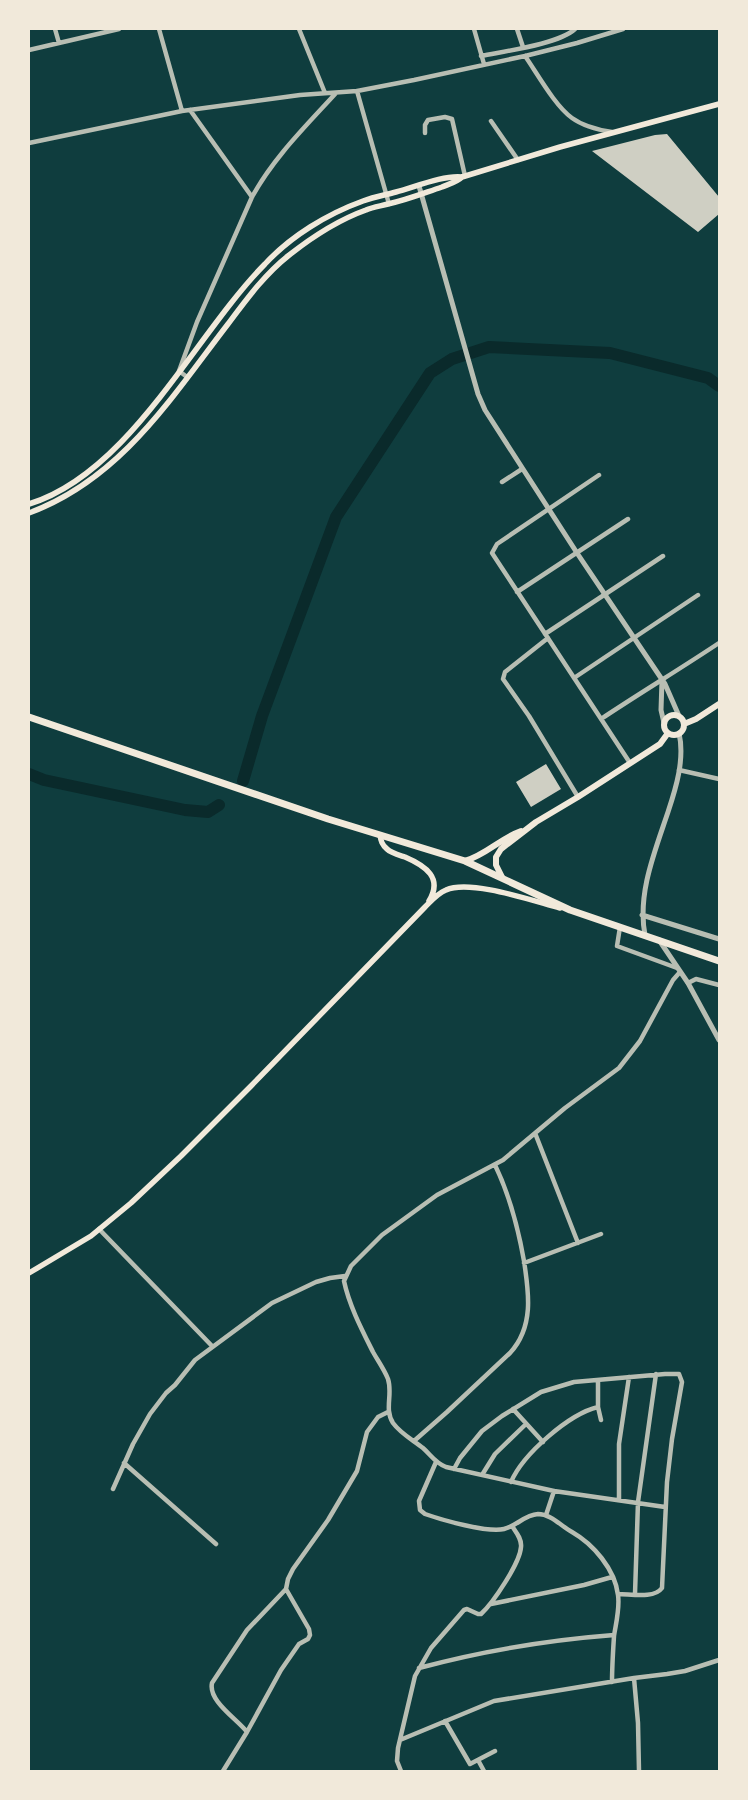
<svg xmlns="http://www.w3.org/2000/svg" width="748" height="1800" font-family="'Fira Sans',sans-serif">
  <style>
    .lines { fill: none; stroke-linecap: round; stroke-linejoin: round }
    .river { stroke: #0a2a2b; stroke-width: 12 }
    .building { fill: #cfcfc3 }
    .minor { stroke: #b8beb3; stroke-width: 4.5 }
    .tertiary { stroke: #b8beb3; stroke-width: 5 }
    .secondary { stroke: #f1e9da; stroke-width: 5.5 }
    .primary { stroke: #f1e9da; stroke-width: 6 }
    .trunk { stroke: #f1e9da; stroke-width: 7 }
  </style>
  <rect width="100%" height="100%" fill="#0f3d3e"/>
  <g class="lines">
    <path class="river" d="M29,774L44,780L185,810L208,812L219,805
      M243,781L262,716L336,517L430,373L452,359L489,347L610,353L708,378L719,386"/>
  </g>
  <path class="building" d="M667,134L719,197V214L698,232L592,151L655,135Z
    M546,764L561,789L531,807L516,782Z"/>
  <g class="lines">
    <path class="minor" d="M55,29L59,43
      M159,29L182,111
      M299,29L325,93
      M474,29L484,64
      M517,29L523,47
      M29,50L119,29
      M481,56C505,51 559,44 575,29
      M525,56C537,73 555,106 572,118C583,126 599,130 612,132
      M357,91L389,204
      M190,110L252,197
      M491,121L518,160
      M425,133V125L428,120L445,117L452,119L465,176
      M29,143L182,111L300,95L357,91L414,80L525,56L577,43L623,29
      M187,377L179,371L197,322L252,197C274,157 306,126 336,93
      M599,475L497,544L492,553L630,763
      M502,482L522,469
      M517,592L628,519
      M545,634L663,556
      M548,638L505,672L503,679L529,716L578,797
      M574,678L698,595
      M601,719C640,693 680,669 719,643
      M679,770L719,779
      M620,927L617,946L677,968
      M688,983L696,979L719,985
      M535,1133L578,1243
      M99,1229L212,1346
      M524,1263L601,1234
      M598,1380V1407L601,1420
      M513,1409L543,1442
      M414,1441L447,1412L510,1353C534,1327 529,1293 524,1261C518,1227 510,1196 495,1165
      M436,1462L419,1501L420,1510L425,1514C442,1520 488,1533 504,1529C517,1526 524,1515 538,1514C551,1514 561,1526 572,1532C593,1544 615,1569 618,1595C620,1608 616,1623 614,1636C613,1652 612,1667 612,1682
      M124,1463L216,1544
      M454,1469L460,1458L482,1431L502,1416L541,1392L574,1382L665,1374H679L682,1382L672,1439L667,1482L662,1588C654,1599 631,1594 618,1594
      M482,1475L495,1454L526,1424
      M511,1482C523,1454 569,1414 598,1407
      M113,1489L133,1444L150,1414L166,1393L175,1385L195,1360L272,1303L316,1282L330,1278L345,1276
      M619,1500V1444L629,1377
      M665,1507L554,1491L446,1467C435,1463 431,1455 423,1448C413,1440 401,1434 393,1423C384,1409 393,1394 388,1379C384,1369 378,1361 373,1352C362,1330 349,1305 344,1281L351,1266L382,1235L437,1195L503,1160L565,1108L619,1068L640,1041L673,980L680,972
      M546,1515L554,1491
      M635,1594L638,1502L656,1374
      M491,1604L584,1585L612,1577
      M419,1668C482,1651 549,1640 614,1635
      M634,1678L638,1723L639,1771
      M445,1721L470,1764L495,1751
      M247,1732L281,1670L299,1644L308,1639L310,1635L309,1629L286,1589L288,1579L293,1569L328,1520L357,1471L367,1432L378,1417L388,1412
      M400,1740L494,1701L634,1678L667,1674L685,1671L719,1660
      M478,1760L484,1771
      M223,1771L247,1732C237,1719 208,1701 212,1683L247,1630L286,1589
      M401,1771L397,1761L398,1748L415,1676L431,1648L464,1610L467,1609L478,1614H481C493,1603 520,1563 521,1547C522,1539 516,1532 512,1526"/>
    <path class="tertiary" d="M419,186L478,394L485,410L577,553L665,684L679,716
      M662,680L661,710L664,723
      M642,915L719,939
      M645,935C637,894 655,851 668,812C676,788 685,759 679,733
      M659,940L688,983L719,1040"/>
    <path class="secondary" d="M29,504C130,473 194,336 265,264C291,236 327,214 363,201C374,197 385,195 396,192C415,187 443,175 462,177L560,147L719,104
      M29,513C121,479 171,398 228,324C246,300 265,274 288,256C312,237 338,220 366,210C373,207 381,206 388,204C407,200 424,193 442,187C449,184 457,182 462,177
      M380,835C381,841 382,845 387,849C391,853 399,855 405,857C426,866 443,878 429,901
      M29,1273L91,1236L131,1203L181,1156L251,1086L425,907C431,901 438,893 446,890C470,879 533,901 560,908"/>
    <path class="primary" d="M664 725a10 10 0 1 1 20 0a10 10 0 1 1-20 0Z
      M684,724L696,719L719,704
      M465,861C486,855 501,838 521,831
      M502,877L496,865V857L501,849L536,822L578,797L660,744L668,733"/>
    <path class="trunk" d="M29,717L328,819L465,861L570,910L719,961"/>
  </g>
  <rect width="748" height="1800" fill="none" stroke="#f1e9da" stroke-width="60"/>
</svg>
